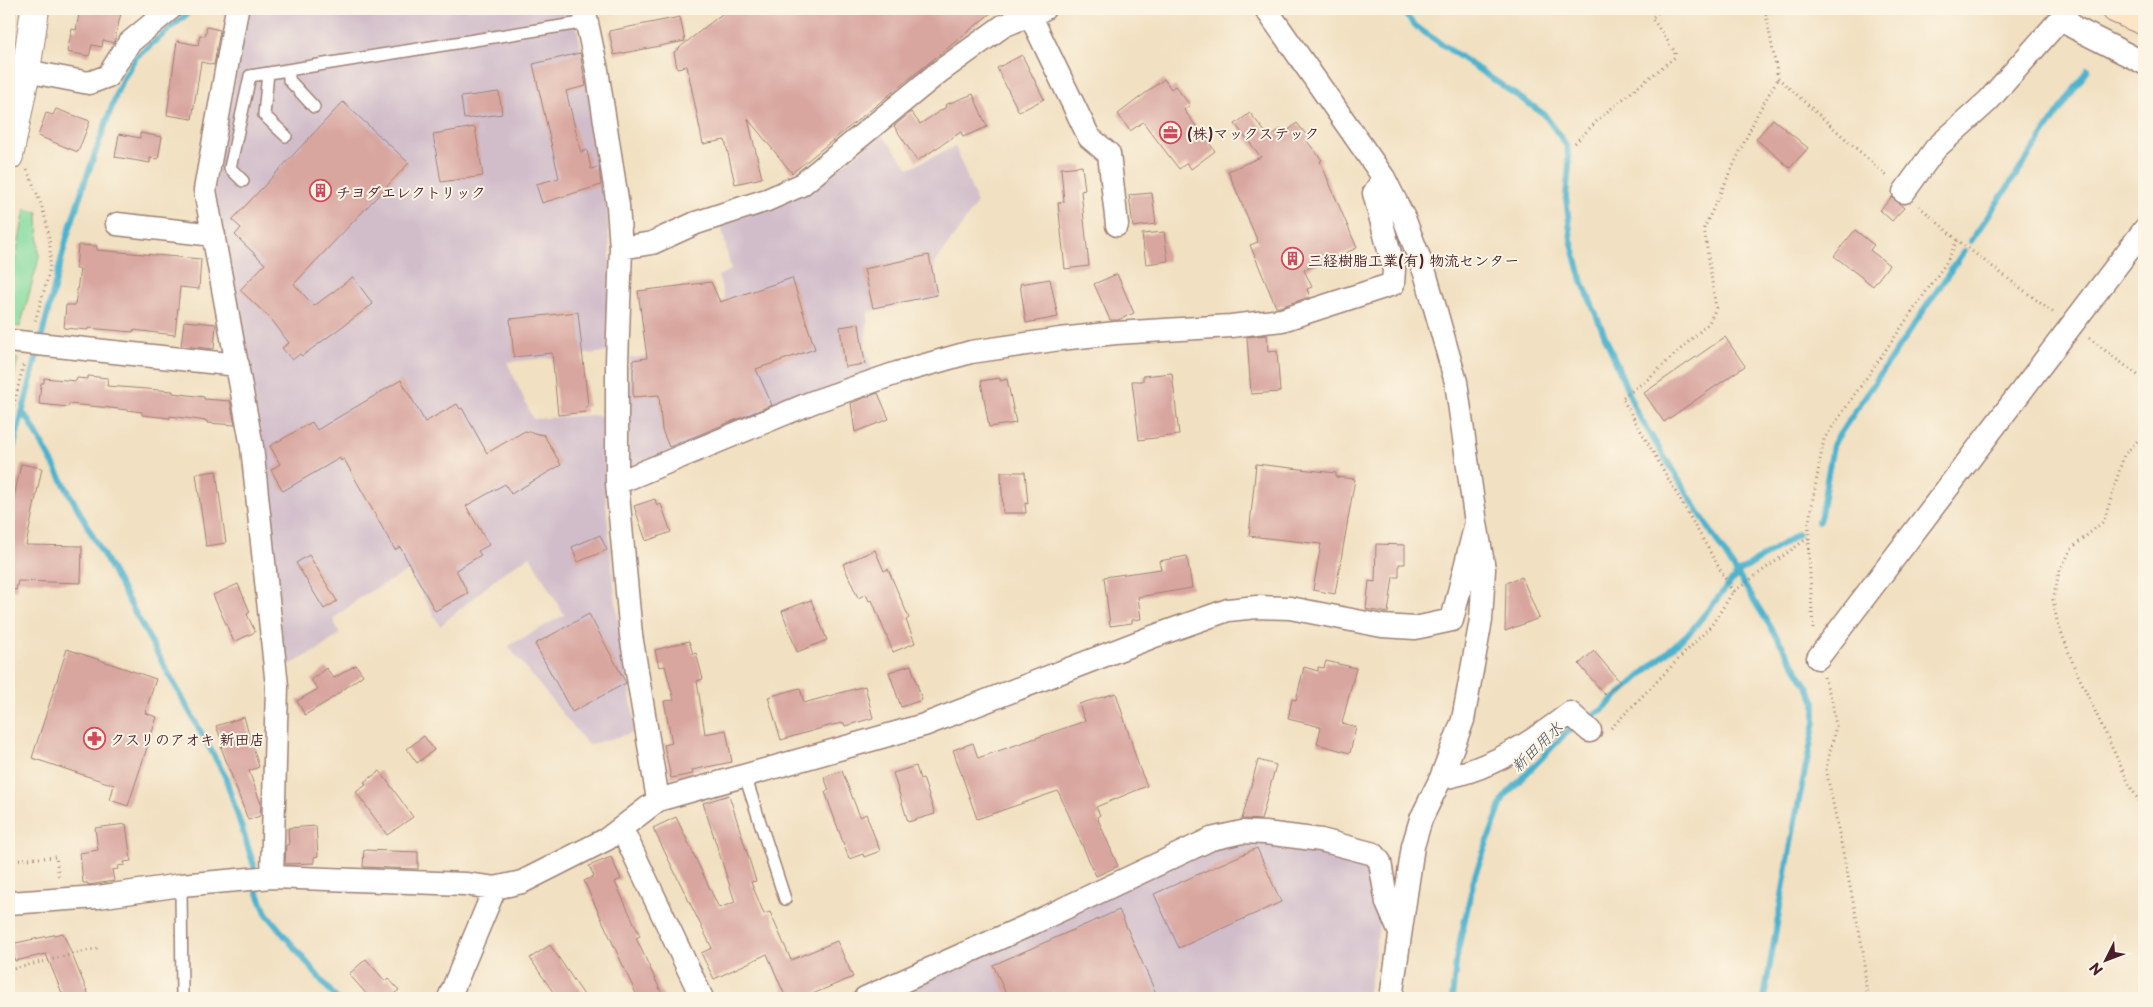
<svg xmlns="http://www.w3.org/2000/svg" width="2153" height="1007" font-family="'Playpen Sans','Klee One',sans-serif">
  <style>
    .industrial { fill: #d1bdca }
    .green { fill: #82da9e; stroke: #667c64 }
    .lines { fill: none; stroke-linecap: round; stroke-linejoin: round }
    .stream { stroke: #4eb2cd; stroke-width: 6 }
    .building { fill: #d8a69f }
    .service-casing { stroke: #9e8076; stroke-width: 14 }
    .minor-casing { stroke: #9e8076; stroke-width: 25 }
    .tertiary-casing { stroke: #9e8076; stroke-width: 30 }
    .secondary-casing { stroke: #9e8076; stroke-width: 30 }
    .path { stroke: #9e8076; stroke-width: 3; stroke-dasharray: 1 4; stroke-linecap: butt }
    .service { stroke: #fff; stroke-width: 11 }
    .minor { stroke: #fff; stroke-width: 22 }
    .tertiary { stroke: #fff; stroke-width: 28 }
    .secondary { stroke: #fde5c5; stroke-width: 28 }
    .labels { text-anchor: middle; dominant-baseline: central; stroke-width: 4; stroke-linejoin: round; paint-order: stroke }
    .poi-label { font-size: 15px; font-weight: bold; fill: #4a1f2b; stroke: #fcf5e5; text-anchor: start }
    .water-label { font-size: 16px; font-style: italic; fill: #4b5264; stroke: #fcf5e5 }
  </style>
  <rect width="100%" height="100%" fill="#fcf5e5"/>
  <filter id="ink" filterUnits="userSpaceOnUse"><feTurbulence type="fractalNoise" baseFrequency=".02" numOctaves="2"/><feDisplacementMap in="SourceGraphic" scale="10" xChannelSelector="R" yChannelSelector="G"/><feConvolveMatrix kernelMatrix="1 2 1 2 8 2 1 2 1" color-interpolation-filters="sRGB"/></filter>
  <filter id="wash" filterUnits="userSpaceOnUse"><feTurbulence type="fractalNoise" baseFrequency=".0096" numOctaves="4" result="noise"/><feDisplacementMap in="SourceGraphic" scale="20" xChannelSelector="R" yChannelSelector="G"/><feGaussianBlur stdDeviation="1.12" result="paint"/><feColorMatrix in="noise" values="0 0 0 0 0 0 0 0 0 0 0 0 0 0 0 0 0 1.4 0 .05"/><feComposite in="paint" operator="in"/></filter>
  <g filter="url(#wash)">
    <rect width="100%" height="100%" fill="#f1e0c1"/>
    <path class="industrial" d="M249,9H573L587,76L608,210L610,261L607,352L507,362L533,419L591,415L605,417V492L610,547L616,604L636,732L588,745L508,646L564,615L530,556L504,572L440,626L409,571L365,594L333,619L340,634L319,649L284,668L263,445L214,189Z
      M880,132L909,168L955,146L977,203L934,265L940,297L868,312L865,345L872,373L628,467L630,358L739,345L718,276L731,270L721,225L805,193L861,151Z
      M1219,843H1292L1366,861L1371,867L1381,908L1373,971L1366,998H887Z"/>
    <path class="green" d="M25,209L38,212L39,258L20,327L9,325V293Z
      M9,356L18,359L9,401Z"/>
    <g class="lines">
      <path class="stream" d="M1399,9L1418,28L1544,114L1567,146L1569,165L1566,197L1571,240L1582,281L1637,413L1808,687L1815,702V722L1796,815L1764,998
        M1971,241L2088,69
        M22,412L29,420L225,776L254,866L257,891L266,913L336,998
        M9,465L67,237L84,184L119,87L135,58L193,9
        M1818,522L1820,520L1833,445L1837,438L1964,251
        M1586,721L1603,709L1691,631L1738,573L1798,534
        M1452,998L1457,954L1475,875L1504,797L1566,733L1577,726"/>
    </g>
    <g id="blocks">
      <path class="building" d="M80,9H99L121,13L114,43L103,40L102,47L92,45L89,56L67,52L72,29L76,30Z
        M728,9H996L792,173L748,119L762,178L735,184L725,140L703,144L687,66L677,68L674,52Z
        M680,17L685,41L614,55L609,31Z
        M207,27L220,30L214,65L201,62L192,119L167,115L177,41L198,45L200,35L205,36Z
        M580,53L586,86L566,91L581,152L587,150L591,169L599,167L601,185L542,203L536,184L559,178L533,64Z
        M1022,55L1044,99L1019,112L997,68Z
        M1164,79L1171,89L1175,86L1190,105L1184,110L1215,151L1191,169L1187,163L1179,169L1143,122L1130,131L1118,114Z
        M499,92L502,114L464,119L461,97Z
        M973,94L987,127L963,137L961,132L917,161L894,126L911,112L920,124L946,107L945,105Z
        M343,102L409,163L294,284L314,306L353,277L373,304L302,356L300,354L292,360L282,348L289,343L272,320L240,290L265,264L235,235L241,228L232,220Z
        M56,109L90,121L78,152L38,136L46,113L53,115Z
        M1250,113L1270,138L1280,129L1284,134L1297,123L1309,138L1306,140L1322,160L1320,161L1357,248L1304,270L1312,287L1307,289L1310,297L1279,307H1276L1250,245L1258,242L1228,171L1261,157L1235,124Z
        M1773,119L1808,148L1790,168L1756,139Z
        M475,127L483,176L441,182L433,134Z
        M140,133L162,137L158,159L150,158V163L115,157L119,134L140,138Z
        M1082,166L1085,190L1081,191L1089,266L1065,269L1058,203L1064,202L1061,168Z
        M1152,193L1156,224L1133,227L1129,195Z
        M1892,197L1904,208L1892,221L1880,210Z
        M1855,230L1874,245L1870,250L1889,265L1873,286L1834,256Z
        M1164,232L1168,261L1146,264L1142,234Z
        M78,245L97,246V250L201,259L199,289L180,287L175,335L133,330V332L88,328V330L64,328L66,305H75L80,269H76Z
        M929,255L937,295L873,308L864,269Z
        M1117,274L1134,313L1118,320H1110L1094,284Z
        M792,278L815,349L756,369L772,405L669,447L662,430L659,395L633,397V360L647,358L638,291L711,282L720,302Z
        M1050,279L1058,317L1026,323L1020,284Z
        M578,312L588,406L585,407L586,412L558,415L552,353L514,357L510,319Z
        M184,321L216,324L214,349L181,346Z
        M859,324L865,364L845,367L840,327Z
        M1267,335L1268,352L1277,351L1280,392L1251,394L1247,337Z
        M1725,337L1745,366L1664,422L1644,393Z
        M1172,373L1179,435L1139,440L1132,381H1143V376Z
        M88,376L108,378L107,386L173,391V393L204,397V399L230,401L235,425L207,423V421L170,416V418L142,415V412L111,408L69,404L68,407L39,404L41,383H44V378L76,381L77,378L88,379Z
        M1000,378V381L1007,379L1016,423L989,427L981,381Z
        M401,380L425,422L457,404L460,409L462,408L487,453L525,431L544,435L561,465L511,494L505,484L466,506L489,545L478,551L481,555L456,570L468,593L435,611L400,547L395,550L344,459L341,461L340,458L283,491L271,470L280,464L270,446L312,422L317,430Z
        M878,393L889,419L855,432L851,403Z
        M21,464L42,468L26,545L82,546L81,583L18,581L16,590L9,589V521Z
        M1256,464L1336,473V477L1355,479L1335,594L1313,590L1321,544L1249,536Z
        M216,471L226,543L206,546L196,474Z
        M1001,472H1025L1028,504L1025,503L1026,513H1003Z
        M655,499L657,506L661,504L671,532L646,541L634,506Z
        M600,535L607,550L578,562L572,547Z
        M1376,544L1405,545V564H1399V577H1393L1388,613L1366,609L1369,581L1375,582Z
        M875,550L884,571L888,569L909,618L906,620L915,643L893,652L872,600L869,601L866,594L858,598L843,564Z
        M309,555L337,601L324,609L296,563Z
        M1187,556L1192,588L1138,597L1141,619L1132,620V623L1110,626L1104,577L1161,569L1159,561Z
        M1522,577L1539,618L1505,631L1506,583Z
        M238,584L250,612L247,614L255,632L234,642L213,595Z
        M811,600L827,640L797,652L782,611Z
        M589,614L626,683L572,712L535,644Z
        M689,641L693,654L696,653L703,679L697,681L705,734L726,730L732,762L692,770L693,774L671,778L664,745L672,743L664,701L674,700L665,666L659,667L655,650Z
        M67,649L156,679L145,713L157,717L128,806L110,800L114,785L32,758Z
        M1594,651L1620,682L1605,695L1579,664Z
        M1326,661L1356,668L1342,723L1356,727L1350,753L1317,744L1321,727L1288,719L1292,699L1296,700L1304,667L1318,671V667L1324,668Z
        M356,665L363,675L328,701L305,715L297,701L318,689L311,680L326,668L334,678Z
        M911,665L922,700L901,707L889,672Z
        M865,686L873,718L845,726L844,723L832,725L781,740L768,697L800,688L804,703Z
        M1116,693L1139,767L1147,786L1096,807L1100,815L1097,817L1118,866L1096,876L1058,791L977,819L953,750L973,743L978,758L1085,721L1079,704Z
        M244,717L259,767L249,771L261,804L260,816L248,820L221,747L224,746L216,726Z
        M424,736L434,750L417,763L407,749Z
        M1258,760L1276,765L1261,820L1244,819H1242Z
        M916,766L920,779L923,778L935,814L908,822L893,773Z
        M380,771L413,817L387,835L356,792L366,785L364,782Z
        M842,771L860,817L866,814L880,851L864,857L863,854L849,859L825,792L829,790L824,777Z
        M729,795L756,881L751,882L764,914L770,912L791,960L837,941L853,977L803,998H786L767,954L714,979L701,953L712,948L653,828L676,817L719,908L735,902L703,803Z
        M126,824L131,861L124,862L125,865L117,866L118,869L112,870L114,881L88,885V883H83L80,853L98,850L95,828Z
        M316,826L318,856L314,857V863L285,864L286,845H289L288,828Z
        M1257,848L1281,902L1179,948L1154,894Z
        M364,850L418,852V869L363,867Z
        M611,857L621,879L615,882L640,936L636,938L664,998H638L584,881L594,876L589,866Z
        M1119,910L1158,998H1008L993,965Z
        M63,933L90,998H64L46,954L15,961L11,944Z
        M550,945L586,998H557L530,958Z
        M366,959L385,981L388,978L399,990L395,993L399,998H366L368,996L349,974Z"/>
    </g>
  </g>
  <g filter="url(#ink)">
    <use href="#blocks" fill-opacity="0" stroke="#9e8076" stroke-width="1"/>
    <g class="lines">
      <defs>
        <path id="service" d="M289,70V80L314,107
          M268,73L264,115L286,136
          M243,181L230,168L250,76L587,22
          M745,776L785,899
          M181,885L182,998"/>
        <path id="minor" d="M237,9L205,190L252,447L277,686L272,877
          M584,9L597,70L618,206L621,248L617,362V483L631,635L658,800
          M1266,9L1384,178L1404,218L1426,276L1456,382L1476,523L1484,569L1481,620L1463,720L1441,778L1421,819L1413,846L1391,998
          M2067,9L2064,15L2073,27L2144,63
          M1030,15L1089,137L1109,154L1117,225
          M9,81L26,71L89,83L108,76L129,43L170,9
          M1904,192L1936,148L1988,101L2064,15
          M117,224L214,235
          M621,248L652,243L696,223L767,200L801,185L939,72L1003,26L1044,9
          M9,341L238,365
          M617,483L813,402L897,373L971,352L1060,339L1116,333L1231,326L1282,320L1393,284L1394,269L1374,193L1384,178
          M1818,658L2144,230
          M1441,778C1488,771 1533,742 1570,713L1590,731
          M622,829L702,998
          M9,903L98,897L181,885L272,877L465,884L495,888L522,882L607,839L658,800L924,725L1152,637L1228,610L1257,607L1290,608L1382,626L1415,628L1452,620L1476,523
          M449,998L495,888
          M865,998L1029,925L1211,839L1242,832L1265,833L1321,840L1374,854L1380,862L1387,903L1400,933"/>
        <path id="tertiary" d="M9,156L26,71L35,9"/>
        <path id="secondary" d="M2116,9L2144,21"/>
      </defs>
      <use href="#service" class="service-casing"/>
      <use href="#minor" class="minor-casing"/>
      <use href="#tertiary" class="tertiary-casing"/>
      <use href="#secondary" class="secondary-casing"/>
      <path class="path" d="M1765,9L1778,78L1889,178
        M1575,143L1603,115L1675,57V52L1652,18L1662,9
        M27,170C40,199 52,229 50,263C49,280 39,305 35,322
        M1919,206L1957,240L2055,314
        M2089,338L2144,380
        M9,425L24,362
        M2144,434L2124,455L2104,521L2072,548L2059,572L2053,600L2057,621L2074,666L2130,786L2144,809
        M1733,592L1622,398L1648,379L1709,323L1716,308L1704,228L1757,115L1778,78
        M1813,629L1809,555V521L1824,439L1948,260L1957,240
        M1824,677L1832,701L1836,726L1826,769L1863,950L1867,998
        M1611,728L1711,626L1733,592L1808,538
        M9,860L56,857L59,878
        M9,970L98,948"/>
      <use href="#service" class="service"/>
      <use href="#minor" class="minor"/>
      <use href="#tertiary" class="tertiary"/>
      <use href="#secondary" class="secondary"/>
    </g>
  </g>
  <defs>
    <symbol id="office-ring" viewBox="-11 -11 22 22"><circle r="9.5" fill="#fcf5e5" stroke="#d1495b" stroke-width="1.5"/><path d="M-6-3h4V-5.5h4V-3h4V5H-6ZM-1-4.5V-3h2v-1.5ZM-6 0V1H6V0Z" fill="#d1495b"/></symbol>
    <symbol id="building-ring" viewBox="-11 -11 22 22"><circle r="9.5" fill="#fcf5e5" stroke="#d1495b" stroke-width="1.5"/><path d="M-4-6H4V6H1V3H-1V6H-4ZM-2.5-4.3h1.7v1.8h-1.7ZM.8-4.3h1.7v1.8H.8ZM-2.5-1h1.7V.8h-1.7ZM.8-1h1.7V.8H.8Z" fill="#d1495b"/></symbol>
    <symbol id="pharmacy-ring" viewBox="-11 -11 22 22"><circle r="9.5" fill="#fcf5e5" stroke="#d1495b" stroke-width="1.5"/><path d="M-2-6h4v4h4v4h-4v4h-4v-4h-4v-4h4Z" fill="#d1495b"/></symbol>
  </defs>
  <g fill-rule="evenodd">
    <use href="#office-ring" x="1158" y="120" width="25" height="25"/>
    <use href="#building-ring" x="308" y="178" width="25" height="25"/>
    <use href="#building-ring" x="1280" y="246" width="25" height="25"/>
    <use href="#pharmacy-ring" x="82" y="726" width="25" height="25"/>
  </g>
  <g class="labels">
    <g class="poi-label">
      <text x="1187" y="132">(株)マックステック</text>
      <text x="336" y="191">チヨダエレクトリック</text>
      <text x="1308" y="259">三経樹脂工業(有) 物流センター</text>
      <text x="110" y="738">クスリのアオキ 新田店</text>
    </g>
    <g class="water-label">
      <text transform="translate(1536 746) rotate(-44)">新田用水</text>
    </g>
  </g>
  <rect width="2153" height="1007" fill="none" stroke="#fcf5e5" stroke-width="30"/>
  <g transform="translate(2106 960) rotate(228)" stroke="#fcf5e5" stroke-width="4" paint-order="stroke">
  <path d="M0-4L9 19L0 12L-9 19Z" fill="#4a1f2b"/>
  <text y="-8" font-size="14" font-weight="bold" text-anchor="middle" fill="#4a1f2b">N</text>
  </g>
</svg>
